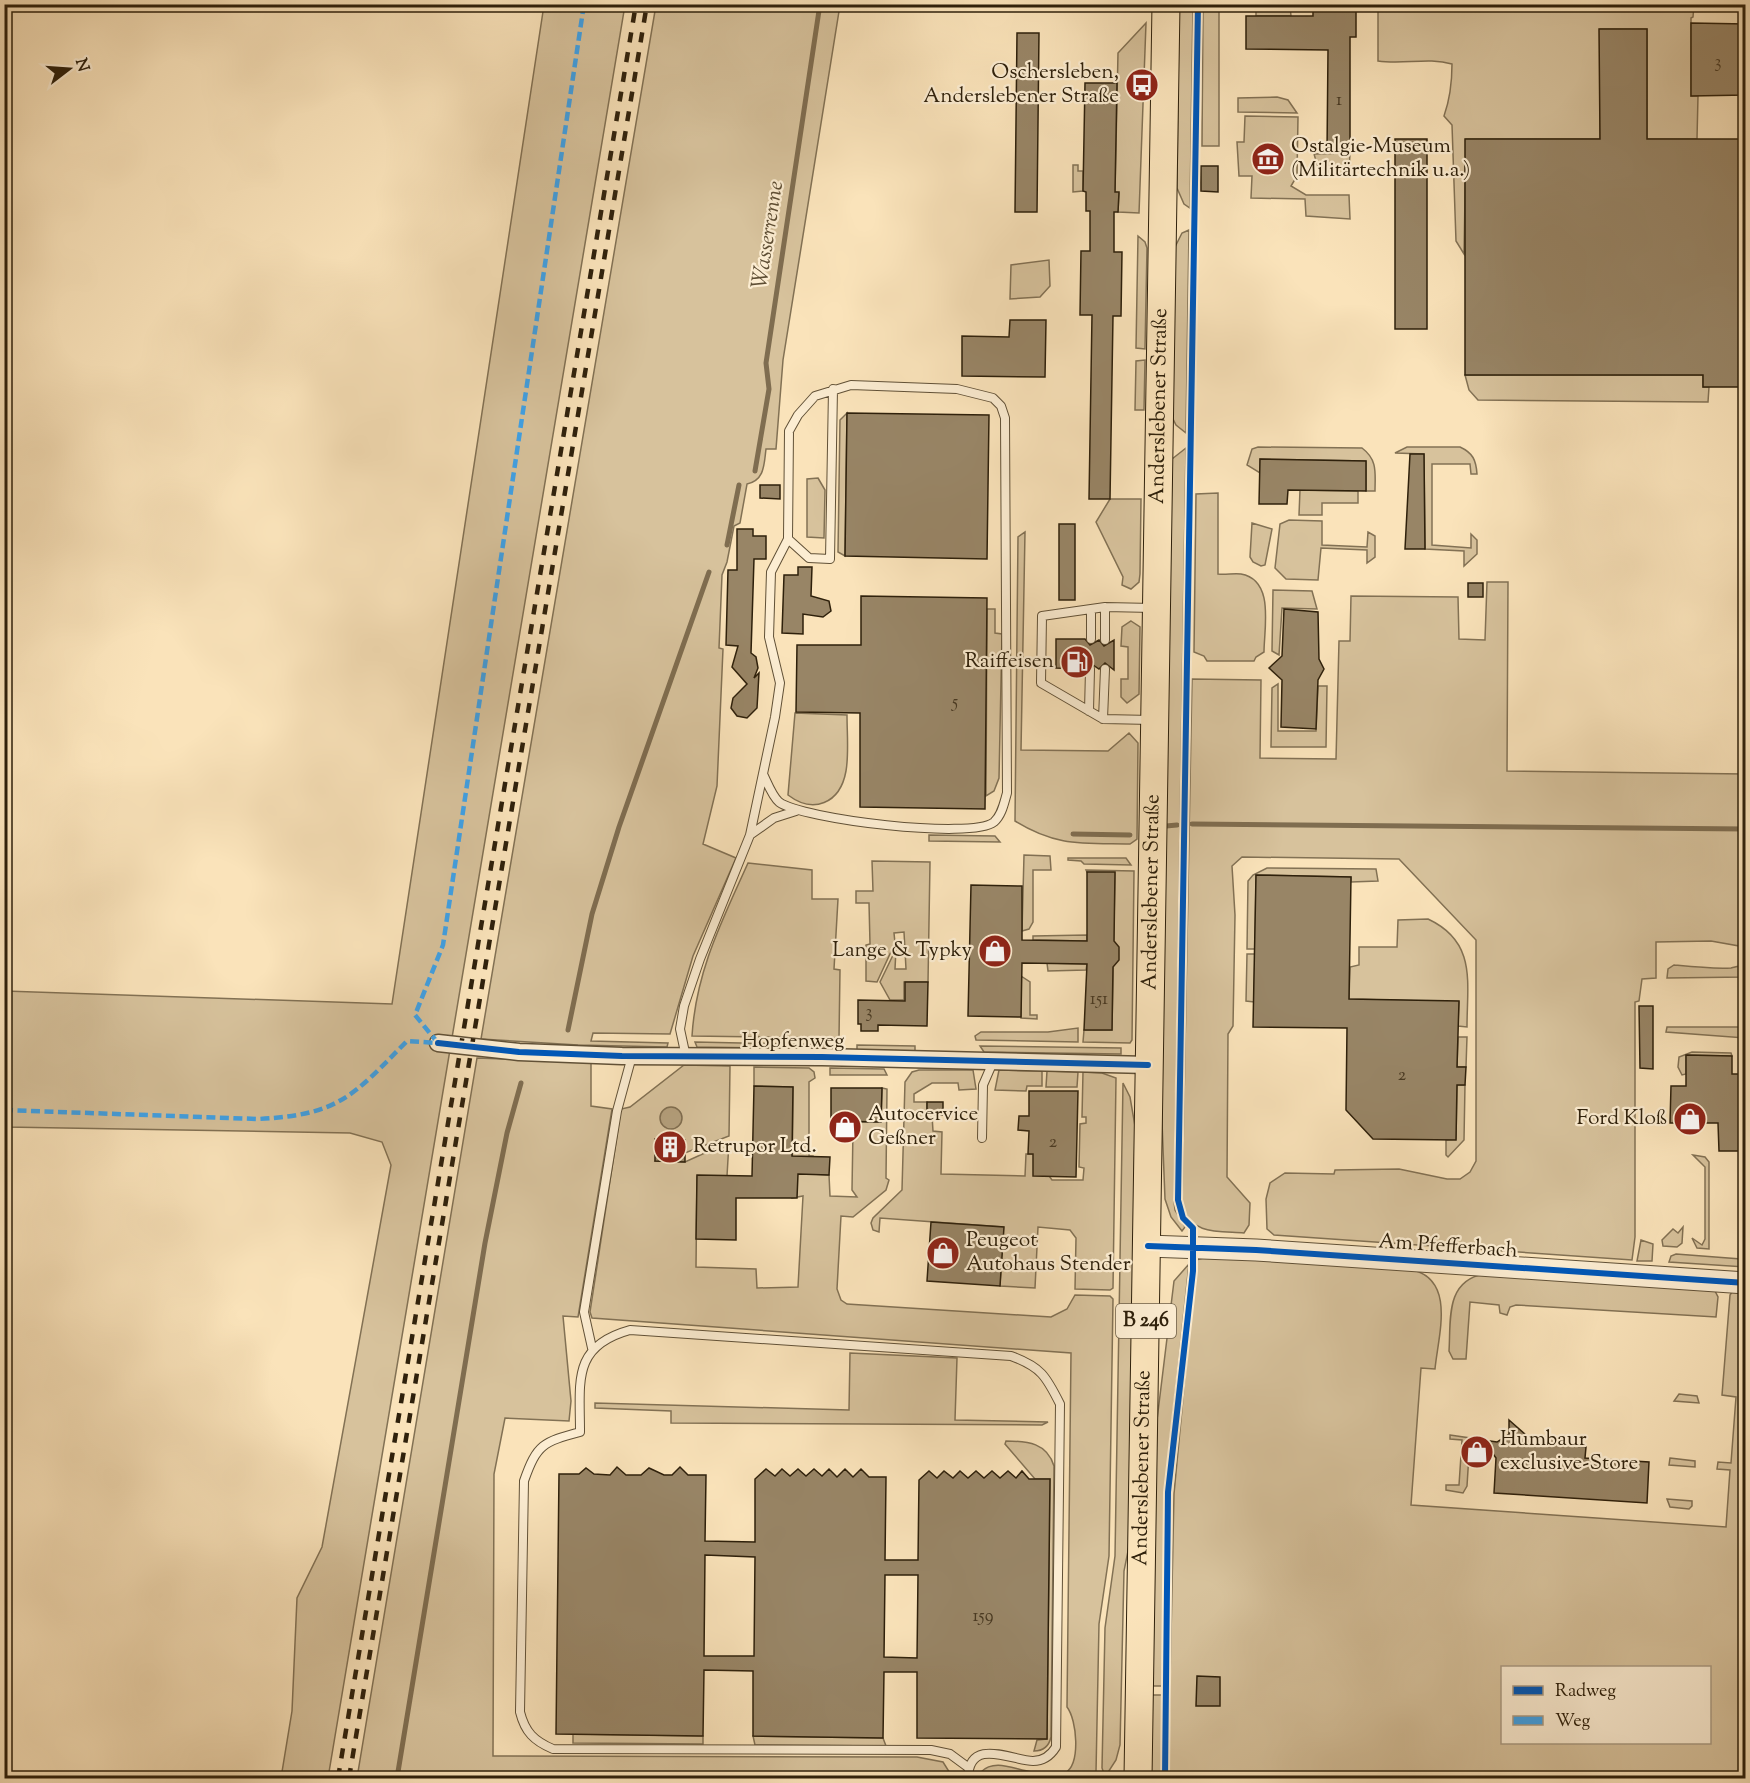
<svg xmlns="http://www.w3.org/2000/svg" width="1750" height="1783" font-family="'Sorts Mill Goudy',serif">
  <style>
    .green { fill: #d7c29c; stroke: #827154; stroke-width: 1.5; fill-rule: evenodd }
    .water { fill: #b5a17e; stroke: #7f6d50; stroke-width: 1.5 }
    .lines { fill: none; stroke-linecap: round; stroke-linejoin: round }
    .stream { stroke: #7f6d50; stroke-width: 5 }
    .building { fill: #988566; stroke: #2e200b; stroke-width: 1.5; fill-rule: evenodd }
    .service-casing { stroke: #615137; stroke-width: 10 }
    .minor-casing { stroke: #615137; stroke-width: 19 }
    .tertiary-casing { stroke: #615137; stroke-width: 23 }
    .primary-casing { stroke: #2e200b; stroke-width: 29 }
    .service { stroke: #fcedd2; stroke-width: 8 }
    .minor { stroke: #fcedd2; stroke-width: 16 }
    .tertiary { stroke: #fcedd2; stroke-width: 21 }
    .primary { stroke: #fae3ba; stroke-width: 27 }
    .rail { stroke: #2e200b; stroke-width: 4.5; stroke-dasharray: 10 10; stroke-linecap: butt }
    .quiet { stroke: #3ea2e9; stroke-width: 4.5; stroke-dasharray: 9 4.5; stroke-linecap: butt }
    .cycleway-casing { stroke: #fcedd2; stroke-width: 10 }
    .cycleway { stroke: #0057b8; stroke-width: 6 }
    .labels { text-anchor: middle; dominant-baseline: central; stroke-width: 4.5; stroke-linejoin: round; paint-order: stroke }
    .number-label { font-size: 18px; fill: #483922 }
    .shield { fill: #fcedd2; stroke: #6c5e47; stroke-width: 1.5 }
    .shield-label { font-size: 20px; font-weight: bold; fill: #2e200b }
    .poi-label { font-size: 21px; fill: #2e200b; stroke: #fcedd2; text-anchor: start }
    .street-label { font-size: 21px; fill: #2e200b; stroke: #fcedd2 }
    .water-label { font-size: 22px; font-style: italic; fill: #5d4d33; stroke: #fcedd2 }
  </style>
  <rect width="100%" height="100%" fill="#fae3ba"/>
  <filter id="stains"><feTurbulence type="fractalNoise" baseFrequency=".00333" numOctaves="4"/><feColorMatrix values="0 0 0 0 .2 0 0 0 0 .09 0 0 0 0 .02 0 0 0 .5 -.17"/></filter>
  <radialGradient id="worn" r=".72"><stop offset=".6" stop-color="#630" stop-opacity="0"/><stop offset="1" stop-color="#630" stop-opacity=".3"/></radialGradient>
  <path class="green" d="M544,5H625L328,1778H281L292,1711L297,1598L322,1547L391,1165L382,1142L350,1133L5,1127V991L392,1004Z
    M656,5H840L783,360L776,449H766C764,464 765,480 747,484L740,523L734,526L727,562L722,575L719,648L723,649L717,786L703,844L736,858L693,956L670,1034L593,1033L591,1041L668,1043L667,1047L578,1045L481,1039Z
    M1179,5H1193L1190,208L1184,204L1177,188Z
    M1203,5H1219V146H1202Z
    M1247,5L1290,6L1291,16H1256V11H1246Z
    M1333,5H1360V10H1333Z
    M1378,5H1694L1693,17L1691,18V96H1698L1697,139H1647V29H1600V139H1466L1464,254L1456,241L1452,125L1444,116C1450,99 1452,82 1452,64C1428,57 1403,65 1378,61Z
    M1146,23L1139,213L1118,212L1119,193L1115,192L1118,53Z
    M1277,97L1288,100L1297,113L1238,112V98Z
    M1245,116L1298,117L1297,176L1291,186L1306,195H1349L1350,219L1306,216L1305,199L1251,198L1252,176H1239L1237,142H1244Z
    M1350,153L1349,171L1334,177L1319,171L1314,154Z
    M1073,165H1078V171H1083V191L1073,192Z
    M1189,230L1186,433L1176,425L1172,417L1175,247L1182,233Z
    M1138,236L1145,242L1147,248L1145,349L1136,348Z
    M1049,260L1050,286L1040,297L1010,299L1011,265Z
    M1145,360L1144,410H1135L1136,361Z
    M1465,375H1703V387H1709L1708,402L1478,400L1469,390Z
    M847,413L845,556L838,552L840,420Z
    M1258,447L1362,448C1378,460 1375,473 1375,491H1366V461L1260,459V473L1247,465L1252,449Z
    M1407,447H1460C1473,453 1476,460 1477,474H1471L1470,464H1432V545L1471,548V534L1477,540V554L1464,566V551L1425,549L1424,454L1395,453Z
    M1186,448L1174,1201L1175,1210L1185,1227L1182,1231L1171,1217L1165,1199L1160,1071L1172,459Z
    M818,478L825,490L824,538L807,537V479Z
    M1300,490L1358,491V503H1322V515H1299Z
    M1218,493V574C1225,575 1234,573 1241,574C1275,580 1264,628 1264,652L1256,657L1254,661H1207L1204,656L1194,652L1196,494Z
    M1110,499H1141L1140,574L1139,582L1131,589L1122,585L1123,577L1096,522Z
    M1289,520L1322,521V545L1367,547L1368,532L1375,536V557L1367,563V550L1321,548L1318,580L1286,579L1275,568L1280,524Z
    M1252,523L1272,529L1265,565L1261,566L1253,562L1250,557Z
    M1025,532L1021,750L1108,751L1129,733L1138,743L1137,839L1130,844C1083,843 1057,847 1015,821L1018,537Z
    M1487,582H1508L1507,771L1745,774V947L1711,941L1656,942V978L1642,979L1639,1001L1635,1002V1237L1632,1260L1274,1235L1267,1229L1266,1199L1270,1183L1285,1173L1334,1174L1335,1170L1399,1169L1447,1179H1460L1470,1172L1476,1161V940L1399,859L1242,857L1232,866L1235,915L1233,1026L1228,1034L1227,1177L1250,1203L1249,1225L1244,1233C1219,1231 1192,1235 1182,1207L1192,679L1261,680L1260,758L1336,759L1339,641H1350L1351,596L1458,597L1459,639L1485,640Z
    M1273,590L1312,591L1317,609L1282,608L1279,655L1272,651Z
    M987,609H995V633L1002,634L999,778L994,791L986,796Z
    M1131,621L1140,627L1139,694L1127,703L1121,697V679H1128V647L1121,646L1122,627Z
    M1278,684V731H1316L1318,686H1327L1326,747H1271L1272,688Z
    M795,713L847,715C847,733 849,754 846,771C840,804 813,814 788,795Z
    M929,835L995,836L1000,842L929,841Z
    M1024,855L1050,856L1051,870H1033V922L1029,929L1022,931Z
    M1068,858H1126L1131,865L1084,864L1081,861L1068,860Z
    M872,861L930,862L928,982H904V1000H890L880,982L896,949L895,969H906L904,932L894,933L895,943L877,982L866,981V945L870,944L869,903H856V891H873Z
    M748,863L812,870V899H838L834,969L840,970L839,1038L692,1036C696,971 722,921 748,863Z
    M1267,868L1376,869L1378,881L1351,882V877L1256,875L1255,949H1247L1248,881L1253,875Z
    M1086,870L1134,871L1132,1040L1130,1043L1083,1042L1084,1030H1112L1115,873L1087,872Z
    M1428,919C1477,942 1467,982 1467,1027L1458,1026L1459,1002L1349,999L1350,967L1359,965V947H1397L1398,920Z
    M1087,935V941L1033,940V936Z
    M1247,954H1255L1254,1002L1246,1001Z
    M1047,963L1087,964L1086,970L1048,971Z
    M1674,965C1694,967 1712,969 1731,968C1736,967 1740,965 1745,966V977L1667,978L1668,969Z
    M1021,976L1030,982V1015H1037V1019L1021,1018Z
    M1667,1027H1745V1038L1666,1032Z
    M1078,1028V1042L976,1040L975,1036L981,1032H1048Z
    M1458,1037H1467L1466,1067H1457Z
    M695,1042L842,1045L841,1049L697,1047Z
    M857,1045L915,1046V1051L857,1050Z
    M980,1046L1121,1048V1054L984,1052Z
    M1692,1052L1731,1053L1732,1056L1686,1055V1074L1682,1075L1678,1067L1679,1057Z
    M477,1058L591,1062V1106L612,1109L578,1317L563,1316L571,1401L569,1421L505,1418L494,1474L493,1756L917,1757L943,1762L953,1778L587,1774V1778H357Z
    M684,1065L730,1066L729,1136L685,1153V1140L668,1138L655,1161L685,1162L729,1142L727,1176H697L696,1267L756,1269L757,1288L798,1287L803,1196L792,1198L793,1087L754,1086V1067L809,1068L814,1072L815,1078L809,1082V1156H813V1174L829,1175L830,1196L857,1197L852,1190L853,1130L855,1122H881L882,1088L887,1089L886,1178L889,1180L886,1190L853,1217L841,1216L837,1289L841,1300L847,1304L1051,1317L1067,1309L1075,1295L1110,1296L1113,1299L1109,1556L1099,1624L1096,1772L1075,1778L985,1776L981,1772C995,1758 1015,1770 1032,1772C1043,1773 1054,1773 1065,1773C1081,1764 1077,1720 1067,1707L1071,1353L592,1318L590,1312L621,1109L630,1107Z
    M830,1068L884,1069L887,1075H830Z
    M919,1070H973L976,1089L959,1090L958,1083H932L914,1094V1102H927V1115H932L933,1131L942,1132L941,1174L1025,1176L1026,1154H1033L1052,1180H1083L1084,1168L1079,1167L1080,1124L1086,1123V1117H1082L1083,1072L1102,1073L1116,1078L1113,1288L1110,1290L1075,1289L1076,1238L1070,1230L1038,1227L1035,1288L1000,1286L1003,1227L880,1218L879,1232L873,1230L871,1223L873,1218L902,1190L905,1082L912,1072Z
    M999,1070L1042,1071V1086H1027L1026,1091L995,1090Z
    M1047,1071L1078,1072L1077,1087H1046Z
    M1123,1083L1130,1097L1135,1126L1130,1541L1124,1571L1120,1745L1116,1760L1105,1777L1102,1768L1105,1628L1115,1556Z
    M1457,1085H1465L1464,1140L1448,1157L1446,1155V1140L1456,1139Z
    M1693,1155L1705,1157L1709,1162V1249L1697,1248L1692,1238L1702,1245L1705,1239V1167Z
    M1683,1227L1682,1243L1677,1247L1663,1246L1662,1240L1673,1229L1678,1233Z
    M1641,1240L1653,1244L1652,1261H1637Z
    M1676,1254L1741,1259L1745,1267L1669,1262L1671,1256Z
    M1207,1257L1413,1270C1456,1281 1438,1336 1435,1369L1421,1368L1411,1505L1726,1527L1730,1470L1717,1469L1718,1462L1731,1463L1736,1397L1722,1395L1730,1295L1732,1292L1745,1293V1778H1168L1174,1494L1196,1260ZM1502,1668H1710V1742H1502Z
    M1189,1264L1165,1489L1163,1686H1154L1150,1682L1157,1420L1174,1281Z
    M1484,1274L1715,1291L1718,1297L1716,1317L1516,1305L1510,1307L1507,1315L1500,1313L1499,1305L1470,1302L1466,1359H1453L1449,1351C1451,1320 1445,1281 1484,1274Z
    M850,1353L957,1358L955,1420L1048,1422L1042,1425L671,1423V1411L595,1408V1403L849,1410Z
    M1679,1394L1697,1396L1699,1403L1674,1401Z
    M1450,1435L1470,1438L1467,1486L1463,1493L1446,1490V1485H1459L1462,1440L1450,1439Z
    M1006,1441C1028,1441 1047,1443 1054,1466L1051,1737C1049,1746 1043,1751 1034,1751L1037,1740L1047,1739L1050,1479H1035L1005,1444Z
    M1670,1458L1695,1461V1467L1669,1465Z
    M1667,1499L1692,1501V1506L1689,1509L1670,1507Z
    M1153,1695H1163L1161,1778H1148L1149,1697Z
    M573,1734L703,1736V1744L573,1743Z
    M753,1736L883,1738L886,1746L755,1745Z"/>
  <path class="water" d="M660 1118a11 11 0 1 1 22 0a11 11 0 1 1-22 0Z"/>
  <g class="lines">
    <path class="stream" d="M755,471L769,389L766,363L820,4
      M727,545L739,485
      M1192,824L1746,829
      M1166,826L1177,825
      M1073,834L1130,835
      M568,1030L592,914L619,827L709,572
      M397,1778L485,1243L507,1133L521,1083"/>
  </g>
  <path class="building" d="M1313,4H1333V10H1356V37H1350V153H1327L1328,50L1246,49V16H1313Z
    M1691,23L1746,24V95L1691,96Z
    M1599,29H1647V139H1746V387H1703V375H1465V139H1600Z
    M1017,33H1039L1037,212H1015Z
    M1085,83H1117L1115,192H1119L1118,212H1114V252H1122L1121,316H1113L1110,499H1089L1092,315H1080L1081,251H1090V211H1086V192L1083,191Z
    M1395,139H1427V329H1395Z
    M1201,166H1218V192L1201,191Z
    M1010,320H1046L1045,377L962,376V336L1009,337Z
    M847,413L989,415L987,559L845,556Z
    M1410,454H1424L1425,549H1405Z
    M1260,459L1366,461V491L1288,490L1287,504H1259Z
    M760,485H780V499L760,498Z
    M1059,524H1075V600H1059Z
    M737,529H753V536H766V559H754L751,653L756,657L758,668L754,678L759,673L757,708L747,718L737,716L731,708L733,698L747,684L732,667L738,646L726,645L728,570H737Z
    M798,567H812L811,596L829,601L831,611L823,617L803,614V634L782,633L784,575H798Z
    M1468,583H1483V597H1468Z
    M861,596L987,598L985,809L860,807V713L796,712L797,645H861Z
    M1284,609L1318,612L1319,659L1324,669L1318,680L1316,729L1281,727L1282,680L1269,668L1282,656Z
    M1056,639H1085L1090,645L1099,640L1104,646L1114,640V670L1105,663L1099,669L1090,663L1084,669L1056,668Z
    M1087,872H1115L1114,941L1119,947V960L1113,967L1112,1030H1084L1087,964L1022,963L1021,1017L968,1016L971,885L1022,886V940L1087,941Z
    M1256,875L1351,877L1349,999L1459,1001L1457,1067H1466L1465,1085H1457L1456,1140L1373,1139L1346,1110L1347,1028L1253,1027Z
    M905,982H928L927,1026L878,1025V1031H861V1024H858V1000L905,1001Z
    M1639,1006H1653V1069L1640,1068Z
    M1686,1055L1732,1056V1074H1740V1088H1746V1151H1719L1718,1123H1670L1671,1086H1686Z
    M754,1086L793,1087L792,1156L830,1157L829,1175L798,1174L797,1198H736V1240L696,1239L697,1175L752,1176Z
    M831,1088H882L881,1122L831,1121Z
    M1029,1091H1078L1076,1177L1033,1176V1154H1028L1029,1131L1018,1130L1019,1116H1029Z
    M927,1102H943V1115H927Z
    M670,1135L675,1140H685V1162L655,1161V1139H666Z
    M931,1222L1004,1227L1000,1286L927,1281Z
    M1509,1420L1527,1436L1562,1438L1571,1446L1586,1447L1585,1458L1649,1462L1647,1503L1494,1493L1496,1458L1483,1440L1497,1442L1509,1434Z
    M617,1467L626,1475H641L649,1468L664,1475H672L680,1467L688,1475H706L705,1541L755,1542V1479L766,1469L775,1476L782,1469L790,1476L798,1469L806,1476L814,1469L822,1476L829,1469L837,1477L845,1469L853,1477L861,1469L869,1477H886L885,1560H918L919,1480L929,1471L937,1478L944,1471L953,1478L960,1471L968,1478L976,1471L984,1478L992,1471L1000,1478L1008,1471L1016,1478L1022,1471L1029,1479H1050L1047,1739L917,1738V1672H884L883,1738L753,1736V1671L704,1670L703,1736L556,1734L559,1474H579L586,1468L594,1474L610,1475ZM705,1555L755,1557L754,1656H704ZM885,1575H918L917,1658L884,1657Z
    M1197,1676L1220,1677V1706H1196Z"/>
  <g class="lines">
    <defs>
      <path id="service" d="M788,539L809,558L830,559L833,389
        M1091,639V609
        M1105,640V607L1153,608
        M1105,669L1103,719L1152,720
        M1089,711L1090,669
        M1103,719L1041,683L1042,616L1105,607
        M750,835L774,818L796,811
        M686,1057L680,1029L684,1006L700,959L750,835L775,717L780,683L769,637L771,572L788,539L789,431L798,415L815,396L851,385L957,389L993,398L1001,406L1005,418L1007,793C1004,803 1002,815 994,822C972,840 801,819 779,802C772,796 767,782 763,774
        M982,1138L983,1085L993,1062
        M592,1348L584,1312L617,1111L632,1056
        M968,1778C969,1736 1013,1761 1033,1761C1044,1761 1051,1755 1056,1747L1060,1404C1046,1376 1041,1367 1011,1356L630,1330C572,1346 580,1381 580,1432C543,1442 537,1444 524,1481L520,1712C525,1732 534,1741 553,1749L931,1750L950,1754L969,1768"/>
      <path id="minor" d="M438,1043L519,1052L622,1056L822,1057L1148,1065"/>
      <path id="tertiary" d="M1148,1246L1256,1250L1746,1283"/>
      <g id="primary">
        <path id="s1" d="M1138,1778L1166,4"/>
      </g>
    </defs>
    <use href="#service" class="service-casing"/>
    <use href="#minor" class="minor-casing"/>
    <use href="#tertiary" class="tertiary-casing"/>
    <use href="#primary" class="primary-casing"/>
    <use href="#service" class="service"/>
    <use href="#minor" class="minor"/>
    <use href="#tertiary" class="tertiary"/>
    <use href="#primary" class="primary"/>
    <path class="rail" d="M338,1778L636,4
      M349,1778L647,4"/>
    <path class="quiet" d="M438,1043L415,1015L443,945L584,4
      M4,1110L258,1119C339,1115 353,1096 407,1041L438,1043"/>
    <defs>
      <path id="cycleway" d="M438,1043L519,1052L622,1056L822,1057L1148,1065
        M1148,1246L1256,1250L1746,1283
        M1165,1778L1168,1492L1193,1271V1228L1183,1218L1178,1200L1198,4"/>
    </defs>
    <use href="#cycleway" class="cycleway-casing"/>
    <use href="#cycleway" class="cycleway"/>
  </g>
  <defs>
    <symbol id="bus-disc" viewBox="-11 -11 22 22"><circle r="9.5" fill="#8f2418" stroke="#fcedd2"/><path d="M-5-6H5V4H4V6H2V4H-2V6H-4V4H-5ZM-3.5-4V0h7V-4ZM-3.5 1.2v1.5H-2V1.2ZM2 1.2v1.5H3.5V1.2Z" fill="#fff"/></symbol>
    <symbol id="museum-disc" viewBox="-11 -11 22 22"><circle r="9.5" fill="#8f2418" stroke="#fcedd2"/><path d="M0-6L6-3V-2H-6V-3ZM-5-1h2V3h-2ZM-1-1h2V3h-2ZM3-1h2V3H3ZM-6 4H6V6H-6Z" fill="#fff"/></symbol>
    <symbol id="fuel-disc" viewBox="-11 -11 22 22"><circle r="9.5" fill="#8f2418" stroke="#fcedd2"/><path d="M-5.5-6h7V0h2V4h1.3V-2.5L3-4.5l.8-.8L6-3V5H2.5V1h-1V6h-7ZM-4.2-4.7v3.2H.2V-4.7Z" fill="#fff"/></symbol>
    <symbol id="shop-disc" viewBox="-11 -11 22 22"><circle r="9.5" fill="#8f2418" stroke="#fcedd2"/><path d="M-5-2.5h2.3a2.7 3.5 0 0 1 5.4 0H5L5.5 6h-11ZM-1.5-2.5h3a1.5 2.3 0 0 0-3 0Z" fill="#fff"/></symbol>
    <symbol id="building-disc" viewBox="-11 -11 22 22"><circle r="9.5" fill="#8f2418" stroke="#fcedd2"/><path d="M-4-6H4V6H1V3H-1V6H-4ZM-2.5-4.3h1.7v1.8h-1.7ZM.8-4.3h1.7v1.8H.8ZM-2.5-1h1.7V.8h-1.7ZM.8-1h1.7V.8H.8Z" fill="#fff"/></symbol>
  </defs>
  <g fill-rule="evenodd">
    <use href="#bus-disc" x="1123" y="66" width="38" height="38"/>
    <use href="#museum-disc" x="1249" y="140" width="38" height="38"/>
    <use href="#fuel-disc" x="1058" y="643" width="38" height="38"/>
    <use href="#shop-disc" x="976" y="932" width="38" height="38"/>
    <use href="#shop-disc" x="1671" y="1100" width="38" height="38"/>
    <use href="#shop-disc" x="826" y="1108" width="38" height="38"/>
    <use href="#building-disc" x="651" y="1128" width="38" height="38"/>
    <use href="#shop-disc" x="924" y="1234" width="38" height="38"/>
    <use href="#shop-disc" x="1458" y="1433" width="38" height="38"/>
  </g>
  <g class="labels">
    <g class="number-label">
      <text x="1718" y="63">3</text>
      <text x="1339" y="101">1</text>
      <text x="955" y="703">5</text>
      <text x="1099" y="1000">151</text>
      <text x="869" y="1013">3</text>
      <text x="1402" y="1076">2</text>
      <text x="1053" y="1143">2</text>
      <text x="983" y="1617">159</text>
    </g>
    <rect class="shield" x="1116" y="1304" width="60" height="34" rx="4.5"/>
    <g class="shield-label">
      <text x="1146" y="1321">B 246</text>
    </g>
    <g class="poi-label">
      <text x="1119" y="73" text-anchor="end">Oschersleben,<tspan x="1119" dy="24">Anderslebener Straße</tspan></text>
      <text x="1291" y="147">Ostalgie-Museum<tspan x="1291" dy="24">(Militärtechnik u.a.)</tspan></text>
      <text x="1054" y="662" text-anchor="end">Raiffeisen</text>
      <text x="972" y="951" text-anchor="end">Lange &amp; Typky</text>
      <text x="868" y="1115">Autocervice<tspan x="868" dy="24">Geßner</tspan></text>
      <text x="1667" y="1119" text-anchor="end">Ford Kloß</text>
      <text x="693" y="1147">Retrupor Ltd.</text>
      <text x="966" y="1241">Peugeot<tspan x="966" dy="24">Autohaus Stender</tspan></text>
      <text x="1500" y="1440">Humbaur<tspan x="1500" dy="24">exclusive-Store</tspan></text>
    </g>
    <g class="street-label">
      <text stroke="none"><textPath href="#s1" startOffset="1372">Anderslebener Straße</textPath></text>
      <text stroke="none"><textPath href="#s1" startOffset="886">Anderslebener Straße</textPath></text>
      <text x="793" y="1042">Hopfenweg</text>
      <text transform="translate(1448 1247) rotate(4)">Am Pfefferbach</text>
      <text stroke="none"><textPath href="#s1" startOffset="310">Anderslebener Straße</textPath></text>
    </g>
    <g class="water-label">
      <text transform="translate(769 235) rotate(-81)">Wasserrenne</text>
    </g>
  </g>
  <rect width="1750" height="1783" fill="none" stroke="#fae3ba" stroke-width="24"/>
  <rect x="6" y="6" width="1738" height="1771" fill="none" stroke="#2e200b" stroke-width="3"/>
  <rect x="12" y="12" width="1726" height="1759" fill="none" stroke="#2e200b" stroke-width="1.5"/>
  <rect x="1501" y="1666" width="210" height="78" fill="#fcedd2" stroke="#aa9b82" stroke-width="1.5"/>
  <rect x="1513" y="1686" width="30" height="9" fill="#0057b8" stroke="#aa9b82" stroke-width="1.5"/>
  <text x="1555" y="1696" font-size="18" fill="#2e200b">Radweg</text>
  <rect x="1513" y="1716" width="30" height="9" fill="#3ea2e9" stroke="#aa9b82" stroke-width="1.5"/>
  <text x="1555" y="1726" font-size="18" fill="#2e200b">Weg</text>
  <g transform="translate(69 69) rotate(73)" stroke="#fcedd2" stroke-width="4.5" paint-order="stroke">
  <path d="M0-4.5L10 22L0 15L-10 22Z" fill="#2e200b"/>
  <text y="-9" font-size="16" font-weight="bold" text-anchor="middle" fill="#2e200b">N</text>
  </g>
  <rect width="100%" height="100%" filter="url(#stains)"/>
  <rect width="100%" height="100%" fill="url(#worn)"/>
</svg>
